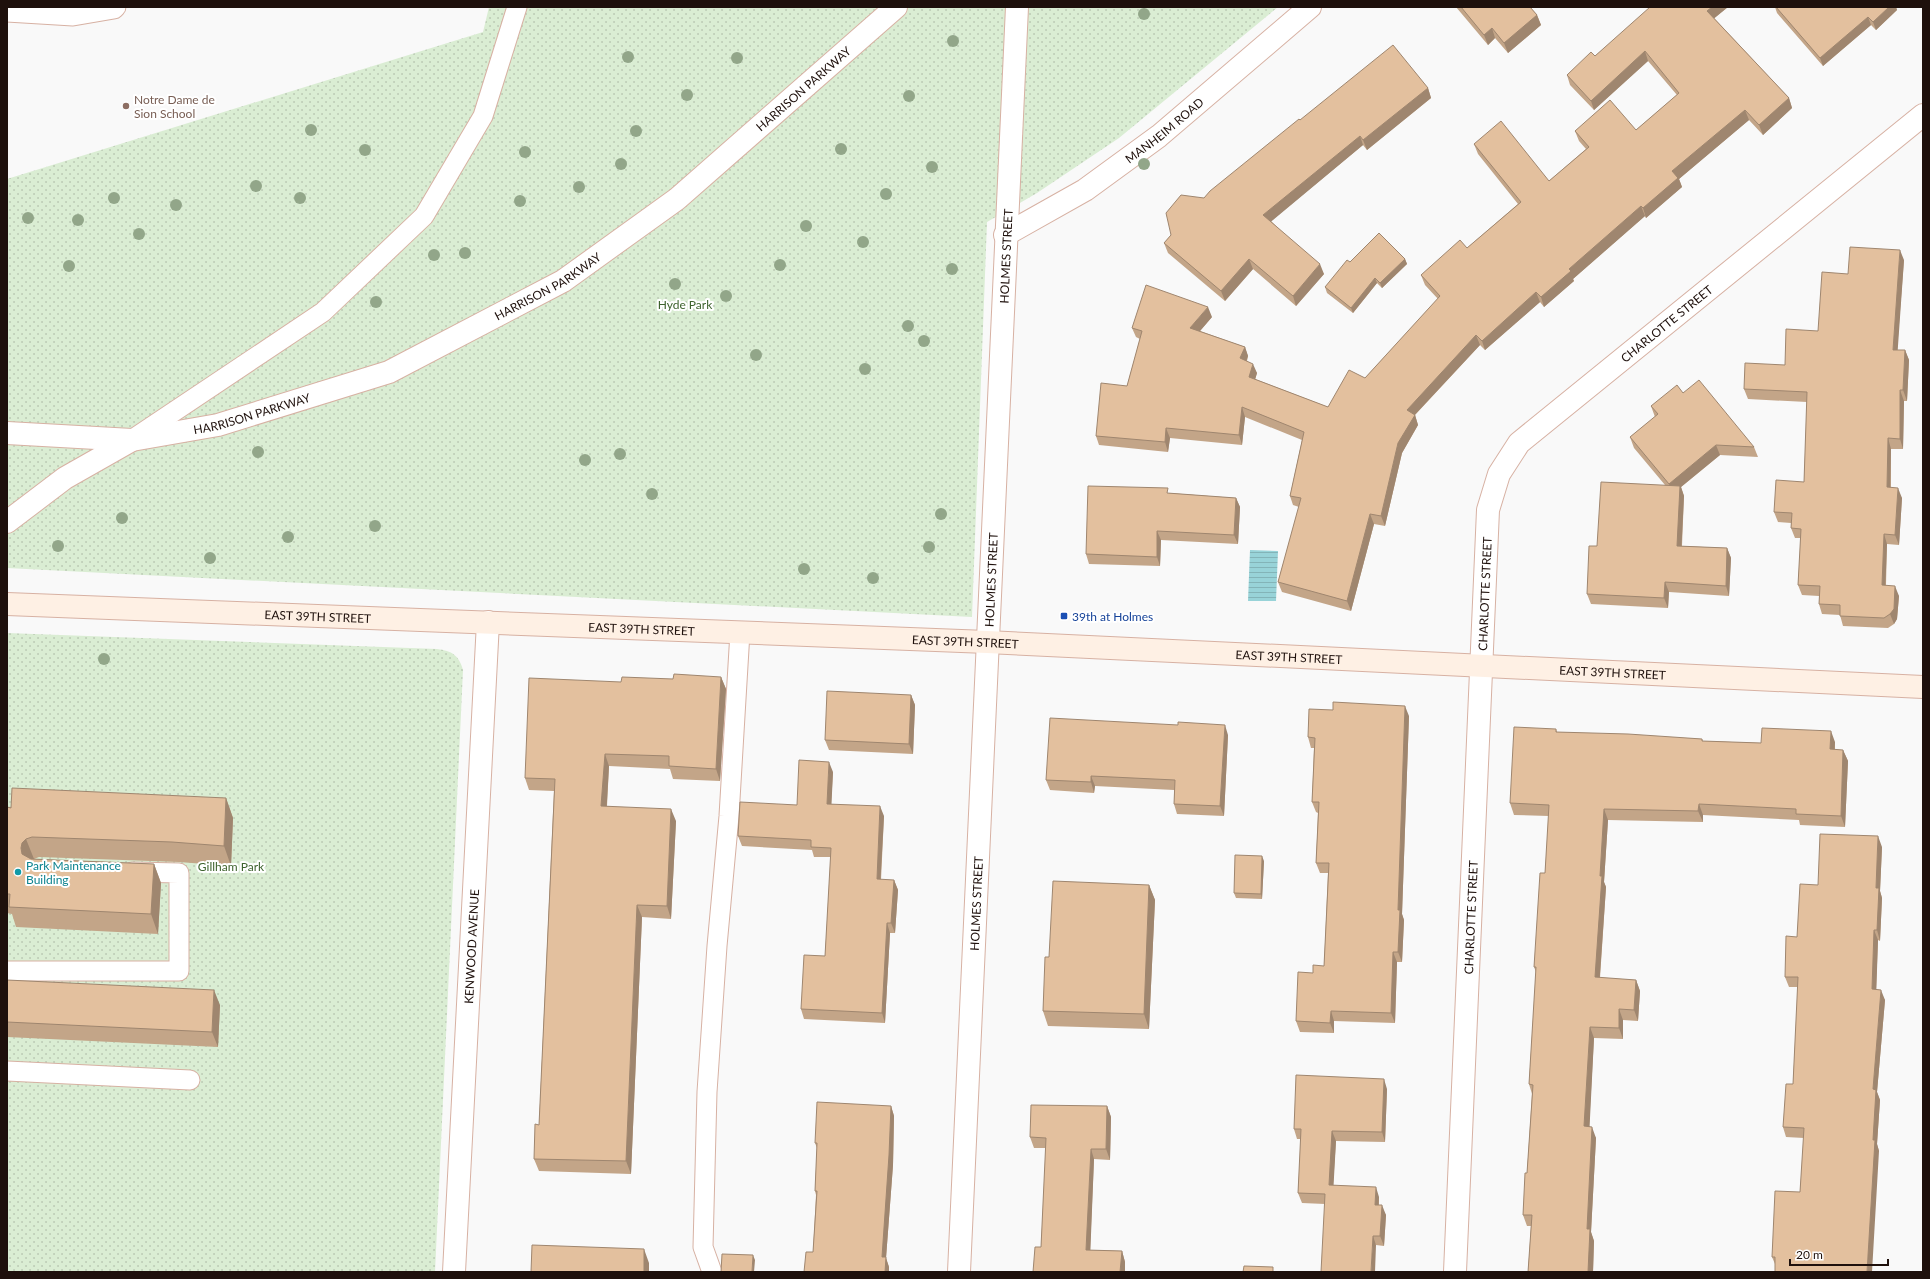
<svg xmlns="http://www.w3.org/2000/svg" width="1930" height="1279" font-family="Lato,sans-serif">
  <style>
    .park { fill: url(#park-dots) }
    .water { fill: url(#water-rules) }
    .lines { fill: none; stroke-linecap: round; stroke-linejoin: round }
    .lane-casing { stroke: #d7b1a3; stroke-width: 21 }
    .street-casing { stroke: #d7b1a3; stroke-width: 24 }
    .secondary-casing { stroke: #d7b1a3; stroke-width: 24 }
    .lane { stroke: #fff; stroke-width: 19 }
    .street { stroke: #fff; stroke-width: 22 }
    .secondary { stroke: #fef0e4; stroke-width: 22 }
    .tree { fill: #92a689 }
    .wall { fill: #c3a588 }
    .shaded-wall { fill: #9f866f }
    .building { fill: #e3c09e; stroke: #9f866f }
    .education-dot { fill: #8d6e63; stroke: #fff; stroke-width: 1.5 }
    .transit-dot { fill: #1a4fb4; stroke: #fff; stroke-width: 1.5 }
    .culture-dot { fill: #0f9aa8; stroke: #fff; stroke-width: 1.5 }
    .labels { text-anchor: middle; dominant-baseline: central; stroke-width: 4; stroke-linejoin: round; paint-order: stroke }
    .street-label { font-size: 12px; fill: #1e100c; stroke: #fff }
    .education-label { font-size: 12px; fill: #785e54; stroke: #fff; text-anchor: start }
    .park-label { font-size: 12px; fill: #3e632e; stroke: #fff }
    .transit-label { font-size: 12px; fill: #164399; stroke: #fff; text-anchor: start }
    .culture-label { font-size: 12px; fill: #0d838f; stroke: #fff; text-anchor: start }
  </style>
  <defs>
    <pattern id="park-dots" width="8" height="8" patternUnits="userSpaceOnUse"><rect width="8" height="8" fill="#daedd3"/><path d="M2 2h.1M6 6h.1" fill="none" stroke="#bbcab4" stroke-width="1.8" stroke-linecap="round"/></pattern>
    <pattern id="water-rules" width="6" height="5" patternUnits="userSpaceOnUse"><rect width="6" height="5" fill="#98d3d8"/><path d="M0 2.5h6" fill="none" stroke="#83b4b8"/></pattern>
  </defs>
  <rect width="100%" height="100%" fill="#f9f9f9"/>
  <path class="park" d="M489,7H1278L1119,138L1037,193L987,222L972,617L7,568V179L483,32Z
    M7,633L437,649C452,651 459,655 463,670L435,1272H7Z"/>
  <path class="water" d="M1250,550L1278,551L1276,601H1248Z"/>
  <g class="lines">
    <defs>
      <path id="lane" d="M7,12L73,16L114,9L116,7
        M133,439L323,312L424,216L483,116L517,7
        M7,971H179V873L132,872
        M7,1071L190,1080
        M712,1272L703,1247L707,1092L717,946L729,816L740,632"/>
      <g id="street">
        <path id="s1" d="M1005,235L1085,190L1159,136L1310,7"/>
        <path id="s2" d="M7,433L132,440L218,425L389,372L563,281L677,199L896,7"/>
        <path d="M7,522L65,478L132,440"/>
        <path id="s3" d="M454,1272L488,622"/>
        <path id="s4" d="M959,1272L1017,7"/>
        <path id="s5" d="M1455,1272L1488,510L1499,474L1519,443L1923,115"/>
      </g>
      <g id="secondary">
        <path id="s6" d="M7,604L987,642L1923,687"/>
      </g>
    </defs>
    <use href="#lane" class="lane-casing"/>
    <use href="#street" class="street-casing"/>
    <use href="#secondary" class="secondary-casing"/>
    <use href="#lane" class="lane"/>
    <use href="#street" class="street"/>
    <use href="#secondary" class="secondary"/>
  </g>
  <g class="tree">
    <circle cx="1144" cy="14" r="6"/>
    <circle cx="953" cy="41" r="6"/>
    <circle cx="628" cy="57" r="6"/>
    <circle cx="737" cy="58" r="6"/>
    <circle cx="687" cy="95" r="6"/>
    <circle cx="909" cy="96" r="6"/>
    <circle cx="311" cy="130" r="6"/>
    <circle cx="636" cy="131" r="6"/>
    <circle cx="841" cy="149" r="6"/>
    <circle cx="365" cy="150" r="6"/>
    <circle cx="525" cy="152" r="6"/>
    <circle cx="621" cy="164" r="6"/>
    <circle cx="1144" cy="164" r="6"/>
    <circle cx="932" cy="167" r="6"/>
    <circle cx="256" cy="186" r="6"/>
    <circle cx="579" cy="187" r="6"/>
    <circle cx="886" cy="194" r="6"/>
    <circle cx="114" cy="198" r="6"/>
    <circle cx="300" cy="198" r="6"/>
    <circle cx="520" cy="201" r="6"/>
    <circle cx="176" cy="205" r="6"/>
    <circle cx="28" cy="218" r="6"/>
    <circle cx="78" cy="220" r="6"/>
    <circle cx="806" cy="226" r="6"/>
    <circle cx="139" cy="234" r="6"/>
    <circle cx="863" cy="242" r="6"/>
    <circle cx="465" cy="253" r="6"/>
    <circle cx="434" cy="255" r="6"/>
    <circle cx="780" cy="265" r="6"/>
    <circle cx="69" cy="266" r="6"/>
    <circle cx="952" cy="269" r="6"/>
    <circle cx="675" cy="284" r="6"/>
    <circle cx="726" cy="296" r="6"/>
    <circle cx="376" cy="302" r="6"/>
    <circle cx="908" cy="326" r="6"/>
    <circle cx="924" cy="341" r="6"/>
    <circle cx="756" cy="355" r="6"/>
    <circle cx="865" cy="369" r="6"/>
    <circle cx="258" cy="452" r="6"/>
    <circle cx="620" cy="454" r="6"/>
    <circle cx="585" cy="460" r="6"/>
    <circle cx="652" cy="494" r="6"/>
    <circle cx="941" cy="514" r="6"/>
    <circle cx="122" cy="518" r="6"/>
    <circle cx="375" cy="526" r="6"/>
    <circle cx="288" cy="537" r="6"/>
    <circle cx="58" cy="546" r="6"/>
    <circle cx="929" cy="547" r="6"/>
    <circle cx="210" cy="558" r="6"/>
    <circle cx="804" cy="569" r="6"/>
    <circle cx="873" cy="578" r="6"/>
    <circle cx="104" cy="659" r="6"/>
  </g>
  <path class="wall" d="M1456,7H1530L1537,15L1541,25L1508,53L1495,38L1488,45Z
    M1654,7H1728L1714,18L1789,98L1792,108L1763,135L1749,120L1679,179L1682,187L1646,218L1645,216L1573,279L1574,281L1544,307L1540,302L1485,350L1480,345L1415,415L1418,425L1402,453L1385,526L1374,524L1351,611L1282,592L1278,582L1299,507L1293,505L1290,496L1302,440L1245,417L1242,445L1170,438L1168,452L1099,445L1096,436L1127,386L1140,339L1136,337L1132,328L1212,317L1200,331L1245,347L1248,356L1247,361L1257,373L1255,379L1328,407L1365,378L1438,299L1425,285L1421,275L1467,248L1518,204L1478,154L1474,144L1549,181L1586,149L1579,141L1575,131L1636,130L1677,95L1648,61L1594,110L1570,85L1567,75L1595,56Z
    M1775,7H1896L1897,10L1876,30L1871,25L1823,66L1777,13Z
    M1428,88L1431,98L1367,150L1363,145L1271,221L1324,274L1296,306L1253,269L1225,301L1168,253L1164,243L1204,198L1300,120Z
    M1405,259L1407,264L1382,288L1377,283L1353,313L1327,293L1325,287L1350,262Z
    M1904,260L1897,350H1905L1909,360L1907,401H1904L1903,449H1891V488L1902,498L1899,545L1887,544L1886,585L1899,596L1897,619L1894,624L1888,628L1843,626L1840,615L1822,614L1819,604V596L1802,595L1798,585L1801,538H1795L1791,528V523L1778,522L1774,512L1804,482L1807,402L1748,399L1744,389L1785,365L1818,331L1848,274Z
    M1683,393L1754,447L1758,457L1720,455L1681,487L1684,496L1682,546L1727,548L1731,558L1729,596L1669,592L1668,608L1591,604L1587,594L1597,546L1665,485L1634,448L1630,437L1655,417L1651,406Z
    M1169,493L1236,498L1240,507L1238,544L1161,540L1160,566L1089,564L1086,554Z
    M721,677L726,689L720,781L673,779L670,769L609,766L607,806L676,821L671,919L642,917L631,1174L539,1171L534,1159L539,1125L554,791L529,790L525,778L621,682Z
    M911,695L915,705L913,754L829,750L825,740Z
    M1409,716L1402,914L1404,920L1402,962H1397L1395,1023L1334,1021V1033L1300,1032L1296,1021L1313,973L1324,966L1328,873H1320L1316,863L1318,813L1316,812L1312,802L1314,748H1311L1308,737Z
    M1556,729L1557,732L1702,739L1703,741L1761,743L1835,742V750H1843L1848,761L1845,827L1800,825L1799,820L1703,815V822L1608,820L1604,882L1606,887L1600,978L1636,980L1640,991L1638,1021L1623,1020V1039L1594,1038L1589,1127L1596,1138L1591,1232L1594,1241L1593,1272H1528L1531,1226H1527L1523,1215L1527,1173L1532,1094L1529,1084L1536,972L1534,967L1545,873L1549,816L1514,815L1510,803Z
    M1228,735L1224,816L1177,814L1174,804V790L1095,786L1094,793L1050,790L1046,780Z
    M833,772L831,804L884,816L881,880H894L898,890L895,933H890L885,1023L804,1019L801,1009L825,956L831,857H814L812,850L742,846L738,836L797,805Z
    M226,798L233,818L231,866L179,862L39,857L34,859H33L154,864L161,883L158,934L16,927L12,914L7,913V807Z
    M1882,847L1880,891L1882,898L1880,941L1878,940L1876,989L1885,1000L1877,1092L1880,1100L1877,1144L1879,1151L1775,1264L1772,1257L1800,1192L1804,1138L1786,1137L1783,1127L1793,1084L1798,987H1789L1785,977L1797,937L1818,885Z
    M1264,861L1262,899L1236,898L1234,893Z
    M1149,885L1155,900L1149,1029L1048,1026L1043,1011L1049,957Z
    M7,980L220,1005L218,1047L7,1037Z
    M1387,1089L1385,1142L1336,1141L1333,1185L1379,1197V1205L1386,1215L1384,1246L1376,1245L1325,1204L1302,1203L1298,1193L1301,1139H1297L1294,1129Z
    M891,1106L894,1116L893,1165L886,1258L889,1267L813,1252L816,1195L815,1191L817,1148L815,1143Z
    M1107,1106L1111,1117L1110,1160L1094,1159L1090,1250L1122,1251L1125,1262V1272H1033L1041,1247L1046,1148H1034L1030,1137Z"/>
  <path class="shaded-wall" d="M1712,7H1728L1711,21L1707,11Z
    M1889,7H1896L1897,10L1876,30L1873,22Z
    M1537,15L1541,25L1508,53L1504,43Z
    M1868,17L1871,25L1823,66L1820,58Z
    M1492,28L1495,38L1488,45L1484,35Z
    M1645,51L1648,61L1594,110L1591,101Z
    M1428,88L1431,98L1367,150L1363,140Z
    M1789,98L1792,108L1763,135L1759,125Z
    M1745,110L1749,120L1679,179L1682,187L1646,218L1643,208L1672,171Z
    M1360,136L1363,145L1267,225L1263,215Z
    M1641,206L1645,216L1573,279L1574,281L1544,307L1541,297L1569,269Z
    M1900,250L1904,260L1897,360L1893,350Z
    M1249,259L1253,269L1225,301L1221,291Z
    M1405,259L1407,264L1382,288L1380,283Z
    M1320,264L1324,274L1296,306L1293,296Z
    M1375,278L1377,283L1353,313L1351,308Z
    M1536,292L1540,302L1485,350L1482,341Z
    M1208,307L1212,317L1194,338L1190,328Z
    M1476,335L1480,345L1410,420L1407,410Z
    M1245,347L1248,356L1244,368L1240,358Z
    M1905,350L1909,360L1907,401L1903,390Z
    M1253,364L1257,373L1253,387L1249,377Z
    M1900,390L1904,401L1903,449L1900,439Z
    M1242,407L1245,417L1242,445L1239,435Z
    M1415,415L1418,425L1402,453L1385,526L1381,516L1398,443Z
    M1166,428L1170,438L1168,452L1165,442Z
    M1888,438L1891,449L1890,498L1887,487Z
    M1716,445L1720,455L1681,487L1684,496L1681,556L1677,546L1673,494L1669,484Z
    M1898,488L1902,498L1899,545L1895,535Z
    M1236,498L1240,507L1238,544L1234,535Z
    M1370,514L1374,524L1351,611L1347,601Z
    M1157,531L1161,540L1160,566L1157,557Z
    M1884,534L1887,544L1885,595L1882,585Z
    M1727,548L1731,558L1729,596L1726,586Z
    M1665,582L1669,592L1668,608L1664,598Z
    M1895,586L1899,596L1897,619L1894,624L1890,614Z
    M721,677L726,689L720,781L716,769Z
    M911,695L915,705L913,754L909,744Z
    M1405,706L1409,716L1402,914L1404,920L1402,962L1398,952V910Z
    M1225,725L1228,735L1224,816L1220,806Z
    M1831,731L1835,742L1834,761L1830,749Z
    M1843,750L1848,761L1845,827L1841,816Z
    M605,754L609,766L606,818L601,806Z
    M829,762L833,772L831,814L827,804Z
    M1091,776L1095,786L1094,793L1091,782Z
    M226,798L233,818L231,866L224,846Z
    M1699,804L1703,815V822L1698,811Z
    M880,806L884,816L880,889L877,879Z
    M671,809L676,821L671,919L667,906Z
    M1604,809L1608,820L1604,882L1606,887L1599,988L1595,977L1600,876Z
    M1878,836L1882,847L1880,891L1882,898L1880,941L1877,930L1876,888Z
    M26,839L34,859L30,863L22,854L21,848L22,843Z
    M1262,856L1264,861L1262,899L1261,894Z
    M154,864L161,883L158,934L151,914Z
    M894,880L898,890L895,933L891,923Z
    M1149,885L1155,900L1149,1029L1144,1014Z
    M637,905L642,917L631,1174L626,1161Z
    M887,923L890,933L885,1023L882,1013Z
    M1874,930L1878,940L1876,1000L1872,989Z
    M1393,952L1397,962L1395,1023L1391,1013Z
    M1636,980L1640,991L1638,1021L1634,1010Z
    M214,990L220,1005L218,1047L212,1032Z
    M1881,990L1885,1000L1877,1092L1880,1100L1877,1144L1879,1151L1872,1272H1867L1873,1140V1089Z
    M1619,1009L1623,1020V1039L1619,1028Z
    M1331,1011L1334,1021V1033L1330,1023Z
    M1590,1027L1594,1038L1589,1138L1584,1126Z
    M1384,1079L1387,1089L1385,1142L1382,1132Z
    M891,1106L894,1116L893,1165L886,1258L889,1267V1272H885L882,1257Z
    M1107,1106L1111,1117L1110,1160L1106,1149Z
    M1592,1127L1596,1138L1591,1232L1594,1241L1593,1272H1588L1587,1229Z
    M1332,1131L1336,1141L1333,1195L1329,1185Z
    M1091,1149L1094,1159L1090,1260L1086,1250Z
    M1376,1187L1379,1197L1378,1215L1375,1205Z
    M1382,1205L1386,1215L1384,1246L1380,1236Z
    M1373,1236L1376,1245L1375,1272H1371Z
    M644,1249L649,1263V1272H644Z
    M1122,1251L1125,1262V1272H1120Z
    M753,1255L755,1260L754,1272H752Z"/>
  <path class="building" d="M1461,7H1530L1537,15L1504,43L1492,28L1484,35Z
    M1650,7H1653L1654,8V7H1712L1707,11L1789,98L1759,125L1745,110L1672,171L1678,178L1643,208L1641,206L1569,269L1571,271L1541,297L1536,292L1482,341L1476,335L1407,410L1415,415L1398,443L1381,516L1370,514L1347,601L1278,582L1301,498L1290,496L1304,432L1242,407L1239,435L1166,428L1165,442L1096,436L1101,383L1127,386L1142,331L1132,328L1146,285L1208,307L1190,328L1245,347L1240,358L1253,364L1249,377L1328,407L1349,370L1365,378L1440,296L1421,275L1460,240L1467,248L1521,202L1474,144L1501,121L1549,181L1589,147L1575,131L1610,100L1636,130L1679,93L1645,51L1591,101L1567,75L1591,52L1595,56Z
    M1776,7H1889L1873,22L1868,17L1820,58Z
    M1393,45L1428,88L1363,140L1360,136L1263,215L1320,264L1293,296L1249,259L1221,291L1164,243L1171,235L1166,213L1181,195L1204,198L1210,191L1299,119L1300,120Z
    M1379,233L1405,259L1380,283L1375,278L1351,308L1325,287L1347,260L1350,262Z
    M1850,247L1900,250L1893,350H1905L1903,390H1900V439L1888,438L1887,487L1898,488L1895,535L1884,534L1882,585L1895,586L1894,609L1890,614L1884,618L1840,616V605L1819,604L1820,586L1798,585L1801,529L1791,528L1792,513L1774,512L1776,480L1804,482L1807,392L1744,389L1745,363L1785,365L1786,329L1818,331L1822,272L1848,274Z
    M1699,380L1754,447L1716,445L1669,484L1630,437L1658,414L1651,406L1677,385L1683,393Z
    M1601,482L1680,486L1677,546L1727,548L1726,586L1665,582L1664,598L1587,594L1589,546H1597Z
    M1088,486L1168,488L1167,493L1236,498L1234,535L1157,531V557L1086,554Z
    M674,674L721,677L716,769L669,766V756L605,754L601,806L671,809L667,906L637,905L626,1161L534,1159L535,1124L539,1125L555,779L525,778L529,678L621,682L622,677L673,679Z
    M827,691L911,695L909,744L825,740Z
    M1333,702L1405,706L1398,910H1400L1398,952H1393L1391,1013L1331,1011L1330,1023L1296,1021L1298,972L1313,973V965L1324,966L1329,863H1316L1319,802H1312L1315,738L1308,737L1309,709L1333,710Z
    M1050,718L1178,725V722L1225,725L1220,806L1174,804L1175,780L1091,776V782L1046,780Z
    M1514,727L1556,729V732L1628,734L1702,739V741L1761,743L1762,728L1831,731L1830,749L1843,750L1841,816L1796,814V809L1699,804L1698,811L1604,809L1600,876H1602L1595,977L1636,980L1634,1010L1619,1009V1028L1590,1027L1584,1126L1592,1127L1587,1229H1590L1588,1272H1528L1532,1215H1523L1525,1173H1527L1533,1085L1529,1084L1536,967H1534L1540,873H1545L1549,805L1510,803Z
    M799,760L829,762L827,804L880,806L877,879L894,880L891,923H887L882,1013L801,1009L804,955L825,956L831,848L811,847V840L738,836L740,802L797,805Z
    M12,788L226,798L224,846L172,842L32,837L26,839L22,843L21,848L22,854L31,859L154,864L151,914L9,907L10,894H7V807L11,808Z
    M1820,834L1878,836L1876,888H1879L1877,930H1874L1872,989L1881,990L1873,1089L1876,1090L1873,1140H1875L1867,1272H1775V1257H1772L1775,1191L1800,1192L1804,1128L1783,1127L1786,1084H1793L1798,977H1785L1786,936L1797,937L1800,884L1818,885Z
    M1235,855L1262,856L1261,894L1234,893Z
    M1053,881L1149,885L1144,1014L1043,1011L1045,957H1049Z
    M7,980L214,990L212,1032L7,1022Z
    M1296,1075L1384,1079L1382,1132L1332,1131L1329,1185L1376,1187L1375,1205H1382L1380,1236H1373L1371,1272H1321L1325,1194L1298,1193L1301,1129H1294Z
    M817,1102L891,1106L889,1155L882,1257H886L885,1272H804L806,1252H813L817,1191H815L817,1143H815Z
    M1031,1105L1107,1106L1106,1149H1091L1086,1250L1122,1251L1120,1272H1033L1035,1247H1041L1046,1138L1030,1137Z
    M532,1245L644,1249V1272H531Z
    M722,1254L753,1255L752,1272H721Z
    M1244,1266L1273,1267V1272H1243Z"/>
  <circle class="education-dot" cx="126" cy="106" r="4"/>
  <rect class="transit-dot" x="1060" y="612" width="8" height="8" rx="2"/>
  <circle class="culture-dot" cx="18" cy="872" r="4"/>
  <g class="labels">
    <g class="street-label">
      <text stroke="none"><textPath href="#s2" startOffset="896">HARRISON PARKWAY</textPath></text>
      <text stroke="none"><textPath href="#s1" startOffset="191">MANHEIM ROAD</textPath></text>
      <text stroke="none"><textPath href="#s4" startOffset="1017">HOLMES STREET</textPath></text>
      <text stroke="none"><textPath href="#s2" startOffset="572">HARRISON PARKWAY</textPath></text>
      <text stroke="none"><textPath href="#s5" startOffset="1027">CHARLOTTE STREET</textPath></text>
      <text stroke="none"><textPath href="#s2" startOffset="248">HARRISON PARKWAY</textPath></text>
      <text stroke="none"><textPath href="#s4" startOffset="693">HOLMES STREET</textPath></text>
      <text stroke="none"><textPath href="#s5" startOffset="679">CHARLOTTE STREET</textPath></text>
      <text stroke="none"><textPath href="#s6" startOffset="311">EAST 39TH STREET</textPath></text>
      <text stroke="none"><textPath href="#s6" startOffset="635">EAST 39TH STREET</textPath></text>
      <text stroke="none"><textPath href="#s6" startOffset="959">EAST 39TH STREET</textPath></text>
      <text stroke="none"><textPath href="#s6" startOffset="1283">EAST 39TH STREET</textPath></text>
      <text stroke="none"><textPath href="#s6" startOffset="1607">EAST 39TH STREET</textPath></text>
      <text stroke="none"><textPath href="#s4" startOffset="369">HOLMES STREET</textPath></text>
      <text stroke="none"><textPath href="#s5" startOffset="355">CHARLOTTE STREET</textPath></text>
      <text stroke="none"><textPath href="#s3" startOffset="326">KENWOOD AVENUE</textPath></text>
    </g>
    <g class="education-label">
      <text x="134" y="99">Notre Dame de<tspan x="134" dy="14">Sion School</tspan></text>
    </g>
    <g class="park-label">
      <text x="685" y="304">Hyde Park</text>
      <text x="231" y="866">Gillham Park</text>
    </g>
    <g class="transit-label">
      <text x="1072" y="616">39th at Holmes</text>
    </g>
    <g class="culture-label">
      <text x="26" y="865">Park Maintenance<tspan x="26" dy="14">Building</tspan></text>
    </g>
  </g>
  <rect width="1930" height="1279" fill="none" stroke="#1e100c" stroke-width="16"/>
  <path d="M1790 1259v6h98v-6" fill="none" stroke="#1e100c" stroke-width="2"/>
  <text x="1796" y="1259" font-size="12" fill="#1e100c" stroke="#ffffff" stroke-width="3" paint-order="stroke">20 m</text>
</svg>
